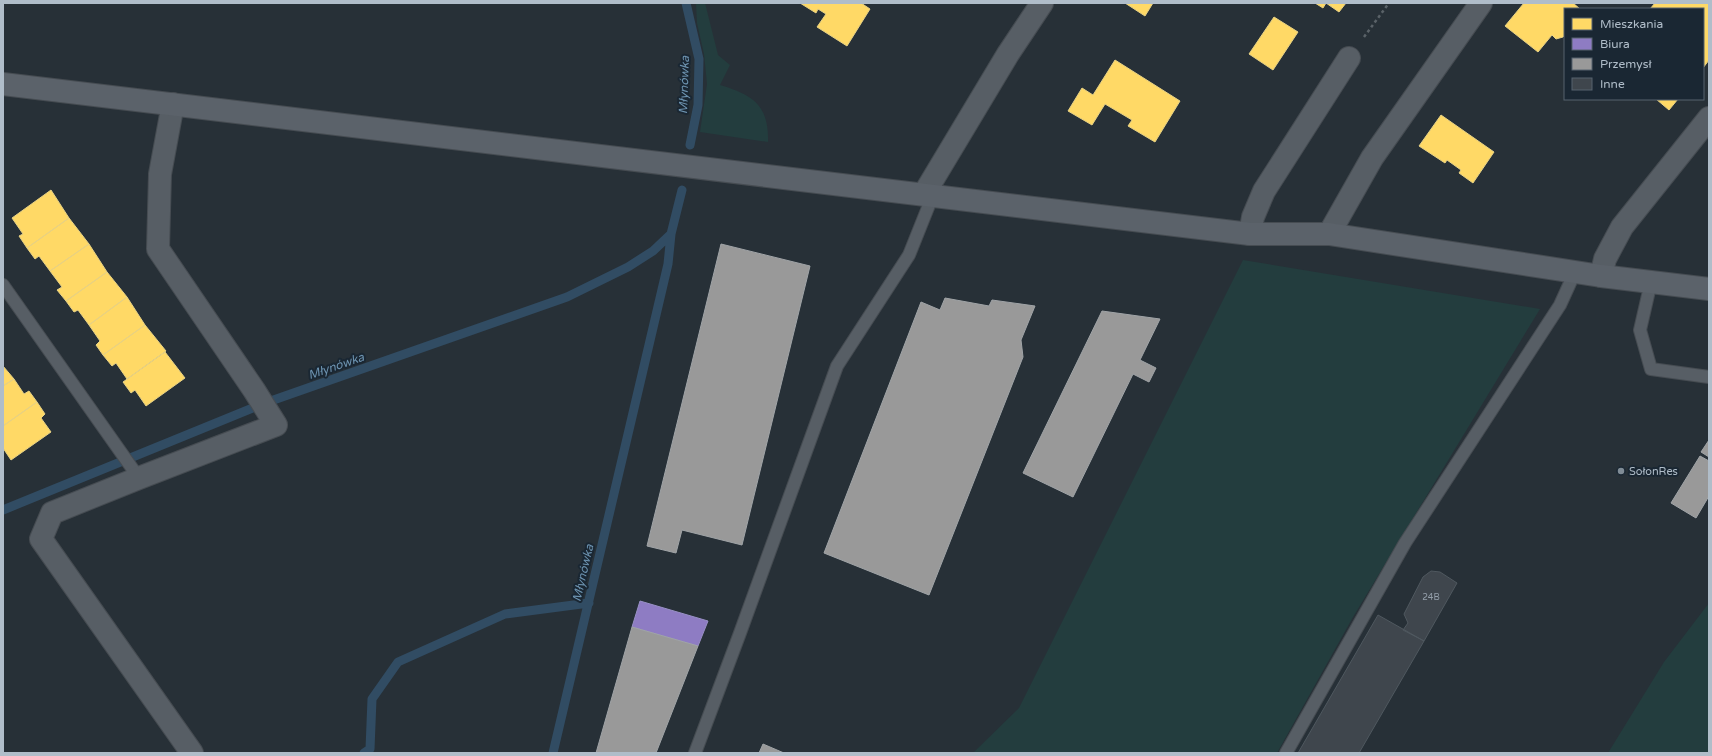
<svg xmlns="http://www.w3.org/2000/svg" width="1712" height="756" font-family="'Varela Round',sans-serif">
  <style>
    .green { fill: #233d3e }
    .homes { fill: #ffd966; stroke: #e7d184 }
    .offices { fill: #8e7cc3; stroke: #9890c5 }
    .industry { fill: #999; stroke: #a0a4a7 }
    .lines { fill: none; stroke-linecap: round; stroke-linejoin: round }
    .stream { stroke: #314c63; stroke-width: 9 }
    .building { fill: #3f464d; stroke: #4f585f }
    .lane-casing { stroke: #464c52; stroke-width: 14 }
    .street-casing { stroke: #464c52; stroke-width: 24 }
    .secondary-casing { stroke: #464c52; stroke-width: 24 }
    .path { stroke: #5a6268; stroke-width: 2.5; stroke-dasharray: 3 3; stroke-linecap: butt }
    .lane { stroke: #575e65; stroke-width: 12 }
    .street { stroke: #575e65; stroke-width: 22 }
    .secondary { stroke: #5b626a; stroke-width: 22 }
    .poi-dot { fill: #808c96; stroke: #1a2733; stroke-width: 1.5 }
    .labels { text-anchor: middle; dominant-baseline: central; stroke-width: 4; stroke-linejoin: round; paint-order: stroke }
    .number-label { font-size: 9px; fill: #949faa }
    .poi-label { font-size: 11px; fill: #b0bdc9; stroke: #1a2733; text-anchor: start }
    .water-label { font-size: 12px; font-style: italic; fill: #6d93b0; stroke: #1a2733 }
  </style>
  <rect width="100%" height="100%" fill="#273037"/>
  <path class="green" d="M696,3H705L718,55L730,65L720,85C753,95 769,105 768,142L700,132L707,84L704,54L697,23Z
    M1243,260L1540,309L1353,617L1277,753H973L1019,708Z
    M1709,603V753H1608L1664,662Z"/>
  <path class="homes" d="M800,3H861L870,9L847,46L817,27L826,14L818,9L816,13Z
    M1125,3H1153L1145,16Z
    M1315,3H1326L1323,8Z
    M1326,3H1346L1339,12Z
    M1524,3H1573L1580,9H1565V35L1563,37L1556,39L1552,35L1538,52L1505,26Z
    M1655,3H1709V60L1703,68V9H1650Z
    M1274,17L1298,32L1273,70L1249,54Z
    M1115,60L1180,101L1155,142L1128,126L1132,120L1105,104L1092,125L1068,111L1082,88L1093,95Z
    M1656,99H1678L1669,110Z
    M1441,115L1494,152L1473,183L1459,173L1461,170L1447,160L1445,163L1419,146Z
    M51,190L69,218L27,248L19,236L23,234L12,218Z
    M69,218L89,244L50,271L39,256L35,259L27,248Z
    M89,244L107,272L66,301L57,290L62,287L50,271Z
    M107,272L127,297L89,325L78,310L74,312L66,301Z
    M127,297L145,325L103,355L96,345L100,341L89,325Z
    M145,325L166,351L127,379L116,363L112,366L103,355Z
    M165,352L185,378L146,406L135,390L131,393L123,382Z
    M3,366L14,379L3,386Z
    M14,379L24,394L29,391L37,402L3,426V386Z
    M37,402L45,414L41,418L51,432L11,460L3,448V426Z"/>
  <path class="offices" d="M640,601L708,621L698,646L632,627Z"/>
  <path class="industry" d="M721,244L810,266L742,545L682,530L676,553L647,546Z
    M945,298L989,306L992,300L1035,306L1021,340L1023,357L929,595L824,553L921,302L940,310Z
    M1102,311L1160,319L1140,360L1156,368L1149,382L1133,374L1073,497L1023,473Z
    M1709,440V457L1701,452Z
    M1700,456L1709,461V496L1696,518L1671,503Z
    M632,627L698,646L656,753H596Z
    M763,744L784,753H759Z"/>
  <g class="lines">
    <path class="stream" d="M686,3L699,59L698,105L690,145
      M3,510L265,403L567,297L628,267L653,251L671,234L682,190
      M364,753L370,749L372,699L398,662L505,614L589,603
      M553,753L668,264L671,234"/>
  </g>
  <path class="building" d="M1431,571L1440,572L1457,583L1424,641L1403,630L1408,623L1404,614L1423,577Z
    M1378,615L1424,641L1359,753H1298Z"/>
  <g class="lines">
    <defs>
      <path id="lane" d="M1651,282L1640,330L1651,369L1709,377
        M3,285L139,478
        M695,753L740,633L837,366L909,255L933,195
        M1286,753L1405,543L1560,305L1575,272"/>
      <path id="street" d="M173,104L160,174L158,249L254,390L276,425L139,478L52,513L41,539L192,753
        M924,194L1008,54L1042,3
        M1250,234L1253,217L1264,191L1349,58
        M1329,234L1372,158L1481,3
        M1601,276L1605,259L1622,227L1709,118"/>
      <path id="secondary" d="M3,84L1250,234H1329L1601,276L1709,289"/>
    </defs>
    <use href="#lane" class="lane-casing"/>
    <use href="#street" class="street-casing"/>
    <use href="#secondary" class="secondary-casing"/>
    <path class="path" d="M1364,37L1389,3"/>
    <use href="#lane" class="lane"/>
    <use href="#street" class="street"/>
    <use href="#secondary" class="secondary"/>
  </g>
  <circle class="poi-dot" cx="1621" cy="471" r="4"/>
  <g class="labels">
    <g class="number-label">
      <text x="1431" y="597">24B</text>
    </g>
    <g class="poi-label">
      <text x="1629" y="471">SołonRes</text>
    </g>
    <g class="water-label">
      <text transform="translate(684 85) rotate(-88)">Młynówka</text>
      <text transform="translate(336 366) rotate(-19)">Młynówka</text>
      <text transform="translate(583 573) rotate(-77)">Młynówka</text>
    </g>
  </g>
  <rect width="1712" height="756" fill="none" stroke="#b0bdc9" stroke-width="8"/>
  <rect x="1564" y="8" width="140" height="92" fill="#1a2733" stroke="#56636f"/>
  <rect x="1572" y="18" width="20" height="12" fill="#ffd966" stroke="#56636f"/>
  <text x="1600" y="28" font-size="12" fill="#b0bdc9">Mieszkania</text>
  <rect x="1572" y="38" width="20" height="12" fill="#8e7cc3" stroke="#56636f"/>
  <text x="1600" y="48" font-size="12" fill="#b0bdc9">Biura</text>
  <rect x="1572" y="58" width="20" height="12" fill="#999999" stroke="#56636f"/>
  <text x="1600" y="68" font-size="12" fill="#b0bdc9">Przemysł</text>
  <rect x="1572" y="78" width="20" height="12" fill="#3f464d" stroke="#56636f"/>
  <text x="1600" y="88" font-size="12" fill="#b0bdc9">Inne</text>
</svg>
